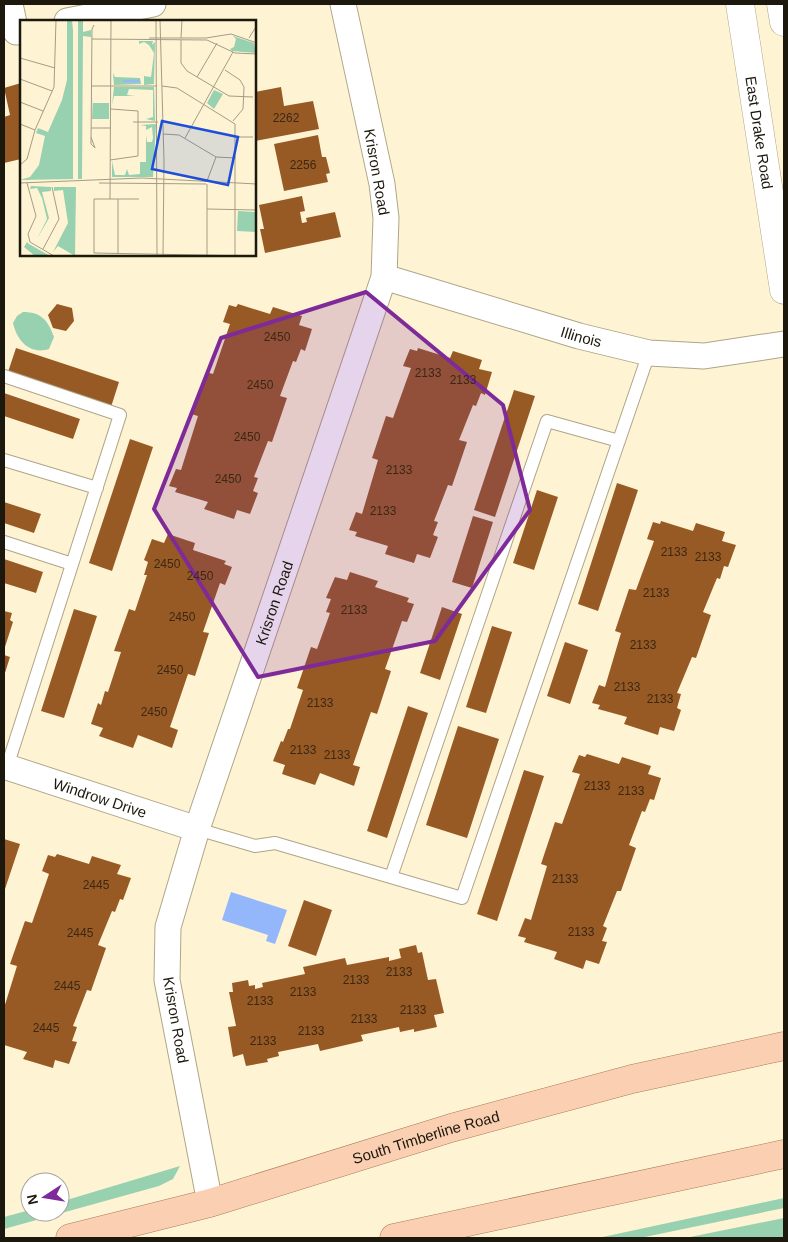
<svg xmlns="http://www.w3.org/2000/svg" width="788" height="1242" font-family="Arial,sans-serif">
  <style>
    .green { fill: #97d1b0 }
    .water { fill: #94b7fc }
    .building { fill: #985a24 }
    .lines { fill: none; stroke-linecap: round; stroke-linejoin: round }
    .service-casing { stroke: #afa588; stroke-width: 14 }
    .minor-casing { stroke: #afa588; stroke-width: 27 }
    .secondary-casing { stroke: #afa588; stroke-width: 29 }
    .primary-casing { stroke: #ab7b56; stroke-width: 29 }
    .service { stroke: #fff; stroke-width: 12 }
    .minor { stroke: #fff; stroke-width: 25 }
    .secondary { stroke: #fff; stroke-width: 28 }
    .primary { stroke: #fbd0b2; stroke-width: 28 }
    .marked { fill: #7e2a99; fill-opacity: 0.2; stroke: #7e2a99; stroke-width: 4; stroke-linejoin: round }
    .labels { text-anchor: middle; dominant-baseline: central; stroke-width: 4; stroke-linejoin: round; paint-order: stroke }
    .number-label { font-size: 12px; fill: #3b2813 }
    .street-label { font-size: 15px; fill: #1c180d; stroke: #fff }
    .inset-river { fill: none; stroke: #94b7fc; stroke-width: 2.5 }
    .inset-road { fill: none; stroke: #a49c84; stroke-width: 1 }
    .view { fill: #1d4ed8; fill-opacity: 0.15; stroke: #1d4ed8; stroke-width: 2.5 }
    .inset-edge { fill: none; stroke: #1c180d; stroke-width: 2.5 }
  </style>
  <rect width="100%" height="100%" fill="#fef4d4"/>
  <path class="green" d="M23,312C41,312 48,320 54,337L49,349C30,355 17,341 13,323L17,316Z
    M180,1166L173,1179L159,1186L4,1229V1217L30,1210V1212H60V1202Z
    M784,1198V1208L640,1238H598Z
    M784,1218V1238H685Z"/>
  <path class="water" d="M231,892L287,910L275,944L266,941L268,935L222,920Z"/>
  <path class="building" d="M21,83V159L4,163V117L10,115L4,88Z
    M281,87L284,106L313,101L319,129L255,141V92Z
    M318,135L322,157H326L330,173L326,174L328,182L284,191L274,144Z
    M302,196L305,211L300,212L302,223L307,222L306,218L335,212L341,237L265,253L260,229H264L259,205Z
    M57,304L72,308L74,321L66,331L53,328L48,315Z
    M238,304L270,314L273,307L302,316L299,325L312,329L305,351L301,349L296,362L293,361L280,396L287,398L272,442L268,441L254,477L258,478L253,491L258,493L250,514L237,510L234,519L204,509L208,502L175,492L177,488L169,486L176,469L181,470L198,416L191,414L206,372L213,374L230,324L223,322L229,305L236,307Z
    M16,348L119,382L111,407L8,372Z
    M418,348L450,358L453,351L482,360L479,369L492,372L485,395L481,393L476,406L473,405L459,440L467,442L452,486L448,485L434,521L438,522L433,535L438,537L430,558L417,554L414,563L385,554L388,546L355,536L357,532L349,530L356,512L362,514L378,460L372,458L386,416L393,418L411,368L403,366L410,349L417,351Z
    M514,390L535,396L495,517L474,510Z
    M4,393L80,419L73,439L4,416Z
    M130,439L153,447L112,571L89,563Z
    M617,483L638,490L598,611L578,604Z
    M537,490L558,497L534,570L513,563Z
    M4,502L41,514L34,533L4,523Z
    M473,516L493,522L472,588L452,582Z
    M661,521L693,531L696,523L725,532L722,541L736,545L728,567L724,566L720,579L717,578L703,612L711,615L696,658L692,657L677,693L681,694L677,708L681,710L674,731L660,727L658,735L624,724L627,717L598,709L600,705L592,703L599,685L605,687L621,633L615,631L629,589L636,590L654,541L647,539L653,522L660,524Z
    M168,534L195,543L193,550L226,561L224,564L232,567L225,585L220,583L203,632L209,633L195,676L188,674L170,727L178,730L172,748L138,735L133,748L99,736L103,728L91,724L98,703L101,705L105,691L108,692L121,652L114,651L129,609L135,611L147,575H144L148,562L144,560L152,539L164,543Z
    M4,559L43,572L36,593L4,583Z
    M350,572L378,581L375,587L409,598L407,602L414,604L407,622L402,621L385,669L391,671L377,714L371,712L353,765L360,767L354,786L320,773L315,785L282,774L285,765L273,761L281,741L283,742L288,729H290L303,690L297,688L311,647L317,649L330,613L326,612L331,599L326,598L335,577L347,580Z
    M442,607L462,614L440,680L420,673Z
    M74,609L97,616L64,718L41,711Z
    M4,611L12,613L10,620L13,622L4,650Z
    M492,626L512,632L486,713L466,707Z
    M565,642L588,650L570,704L547,696Z
    M4,655L10,657L4,676Z
    M408,706L428,713L387,838L367,831Z
    M458,726L499,739L467,838L426,825Z
    M587,754L619,764L622,757L651,766L648,774L661,778L654,800L650,799L645,812L642,811L629,845L636,848L621,891H617L603,926L607,928L602,941L607,942L599,964L586,960L583,969L554,959L557,952L524,942L526,938L518,936L525,918L531,920L547,866L541,864L555,822L562,824L580,774L572,772L579,755L585,757Z
    M524,770L544,776L497,921L477,914Z
    M4,839L20,844L4,892Z
    M57,854L89,864L92,856L121,865L117,874L131,878L123,900L120,899L115,912L112,911L98,945L106,948L91,991L87,990L73,1026L77,1027L72,1041L77,1042L69,1064L55,1060L53,1068L23,1059L27,1052L4,1045V1008L17,966L10,964L25,921L32,923L49,874L42,871L48,855L55,857Z
    M304,900L332,910L316,956L288,946Z
    M416,945L418,953L422,952L428,980L436,979L444,1013L434,1015L437,1027L414,1032V1029L400,1032L399,1027L361,1035L363,1041L320,1051L318,1044L278,1052L279,1056L267,1059L268,1062L246,1066L243,1054L233,1057L228,1027L236,1026L229,992H233L232,983L248,980L249,986L255,985V989L263,987L262,983L305,974L303,967L345,958L347,965L389,957V961L401,958L399,949Z"/>
  <g class="lines">
    <defs>
      <path id="service" d="M4,376L120,415L6,770
        M4,460L97,488
        M4,542L72,564
        M197,829L255,846L275,843L462,898L649,353
        M391,877L547,421L619,441"/>
      <g id="minor">
        <path d="M10,4L16,32"/>
        <path d="M67,21L153,4"/>
        <path id="s1" d="M384,277L579,336L649,353L704,356L784,344"/>
        <path id="s2" d="M4,766L197,829"/>
        <path id="s3" d="M210,1203L167,980L168,927L197,829L384,277L386,218L382,184L343,4"/>
      </g>
      <g id="secondary">
        <path id="s4" d="M740,4L784,290"/>
        <path d="M781,4L784,22"/>
      </g>
      <g id="primary">
        <path id="s5" d="M70,1238L210,1203L451,1128L632,1079L784,1046"/>
        <path d="M394,1238L784,1154"/>
      </g>
    </defs>
    <use href="#service" class="service-casing"/>
    <use href="#minor" class="minor-casing"/>
    <use href="#secondary" class="secondary-casing"/>
    <use href="#primary" class="primary-casing"/>
    <use href="#service" class="service"/>
    <use href="#minor" class="minor"/>
    <use href="#secondary" class="secondary"/>
    <use href="#primary" class="primary"/>
  </g>
  <path class="marked" d="M366,292L503,405L530,510L435,641L258,677L154,509L221,338Z"/>
  <g class="labels">
    <g class="number-label">
      <text x="286" y="118">2262</text>
      <text x="303" y="165">2256</text>
      <text x="277" y="337">2450</text>
      <text x="428" y="373">2133</text>
      <text x="463" y="380">2133</text>
      <text x="260" y="385">2450</text>
      <text x="247" y="437">2450</text>
      <text x="399" y="470">2133</text>
      <text x="228" y="479">2450</text>
      <text x="383" y="511">2133</text>
      <text x="674" y="552">2133</text>
      <text x="708" y="557">2133</text>
      <text x="167" y="564">2450</text>
      <text x="200" y="576">2450</text>
      <text x="656" y="593">2133</text>
      <text x="354" y="610">2133</text>
      <text x="182" y="617">2450</text>
      <text x="643" y="645">2133</text>
      <text x="170" y="670">2450</text>
      <text x="627" y="687">2133</text>
      <text x="660" y="699">2133</text>
      <text x="320" y="703">2133</text>
      <text x="154" y="712">2450</text>
      <text x="303" y="750">2133</text>
      <text x="337" y="755">2133</text>
      <text x="597" y="786">2133</text>
      <text x="631" y="791">2133</text>
      <text x="565" y="879">2133</text>
      <text x="96" y="885">2445</text>
      <text x="581" y="932">2133</text>
      <text x="80" y="933">2445</text>
      <text x="399" y="972">2133</text>
      <text x="356" y="980">2133</text>
      <text x="67" y="986">2445</text>
      <text x="303" y="992">2133</text>
      <text x="260" y="1001">2133</text>
      <text x="413" y="1010">2133</text>
      <text x="364" y="1019">2133</text>
      <text x="46" y="1028">2445</text>
      <text x="311" y="1031">2133</text>
      <text x="263" y="1041">2133</text>
    </g>
    <g class="street-label">
      <text stroke="none"><textPath href="#s4" startOffset="130">East Drake Road</textPath></text>
      <text transform="translate(377 172) rotate(80)">Krisron Road</text>
      <text stroke="none"><textPath href="#s1" startOffset="206">Illinois</textPath></text>
      <text stroke="none"><textPath href="#s3" startOffset="621">Krisron Road</textPath></text>
      <text stroke="none"><textPath href="#s2" startOffset="101">Windrow Drive</textPath></text>
      <text transform="translate(176 1020) rotate(80)">Krisron Road</text>
      <text stroke="none"><textPath href="#s5" startOffset="370">South Timberline Road</textPath></text>
    </g>
  </g>
  <g transform="translate(20 20)">
    <rect width="236" height="236" fill="#fef4d4"/>
    <path d="M47,0H52L53,10V159L0,160L10,157L19,145L25,116L16,113L18,108L28,112L42,80L47,60ZM58,0H63V12L71,10V17L63,16L62,159H58ZM213,16L234,23L236,33L212,31L210,29L214,27L216,19ZM119,21H133L132,25L135,22L134,64L124,65V56L131,57L134,33L129,25L124,22L119,24ZM93,53L95,57L120,58L121,64L94,65ZM94,67H134L135,101L126,99L133,97V70L109,69L107,75L115,76H94L92,85ZM194,70L203,74L194,89L187,83ZM73,76V83H89V99H72ZM136,104L133,157H92V141L95,155H105L107,149L109,155L120,154V142H126V115L127,122H132L133,118L132,107L126,110V106L120,105ZM11,166L31,167V171L22,172L29,198L17,219L27,199L22,178L17,168L10,169ZM34,167H56L55,236L38,226L33,232L48,203L43,170L34,171ZM218,191L236,192V212L217,211ZM7,222L9,224L30,236H15L4,227Z" fill="#97d1b0"/>
    <path class="inset-river" d="M103,61H120"/>
    <path class="inset-road" d="M136,0L137,236M140,0L144,141L143,236M129,18H186L211,14L237,23M161,18L162,0M229,18L237,5M72,19L187,20L215,33L237,34M161,20V43L167,51L209,76L233,77M0,38L35,48M205,50L220,60L224,67L223,89L213,101M177,57L197,23M0,59L32,71M71,66H137M142,66L157,68L215,104V236M0,82L23,91M113,102H138M0,104L15,110M71,108H91M143,114L159,115L196,137L216,138M71,117L75,128L71,124L72,9L74,5M216,117H233M165,118L213,32M90,140L118,136V91L91,89M0,145L7,139L15,110L34,67L36,0M187,161L196,137M0,163L122,158L237,164M7,163L16,196L8,214M79,163L186,164M90,179L91,0M119,179H74V233L232,236M187,189L237,190M8,214L10,222L34,236M23,229L39,199L32,167M98,233V179M187,235V164"/>
    <path class="view" d="M142,101L218,117L208,165L132,149Z"/>
    <rect width="236" height="236" class="inset-edge"/>
  </g>
  <rect width="788" height="1242" fill="none" stroke="#1c180d" stroke-width="10"/>
  <g transform="translate(45 1197) rotate(258)"><circle r="24" fill="#ffffff" stroke="#a4a39e"/>
  <path d="M0-4L9 19L0 12L-9 19Z" fill="#7e2a99"/>
  <text y="-8" font-size="14" font-weight="bold" text-anchor="middle" fill="#1c180d">N</text>
  </g>
</svg>
